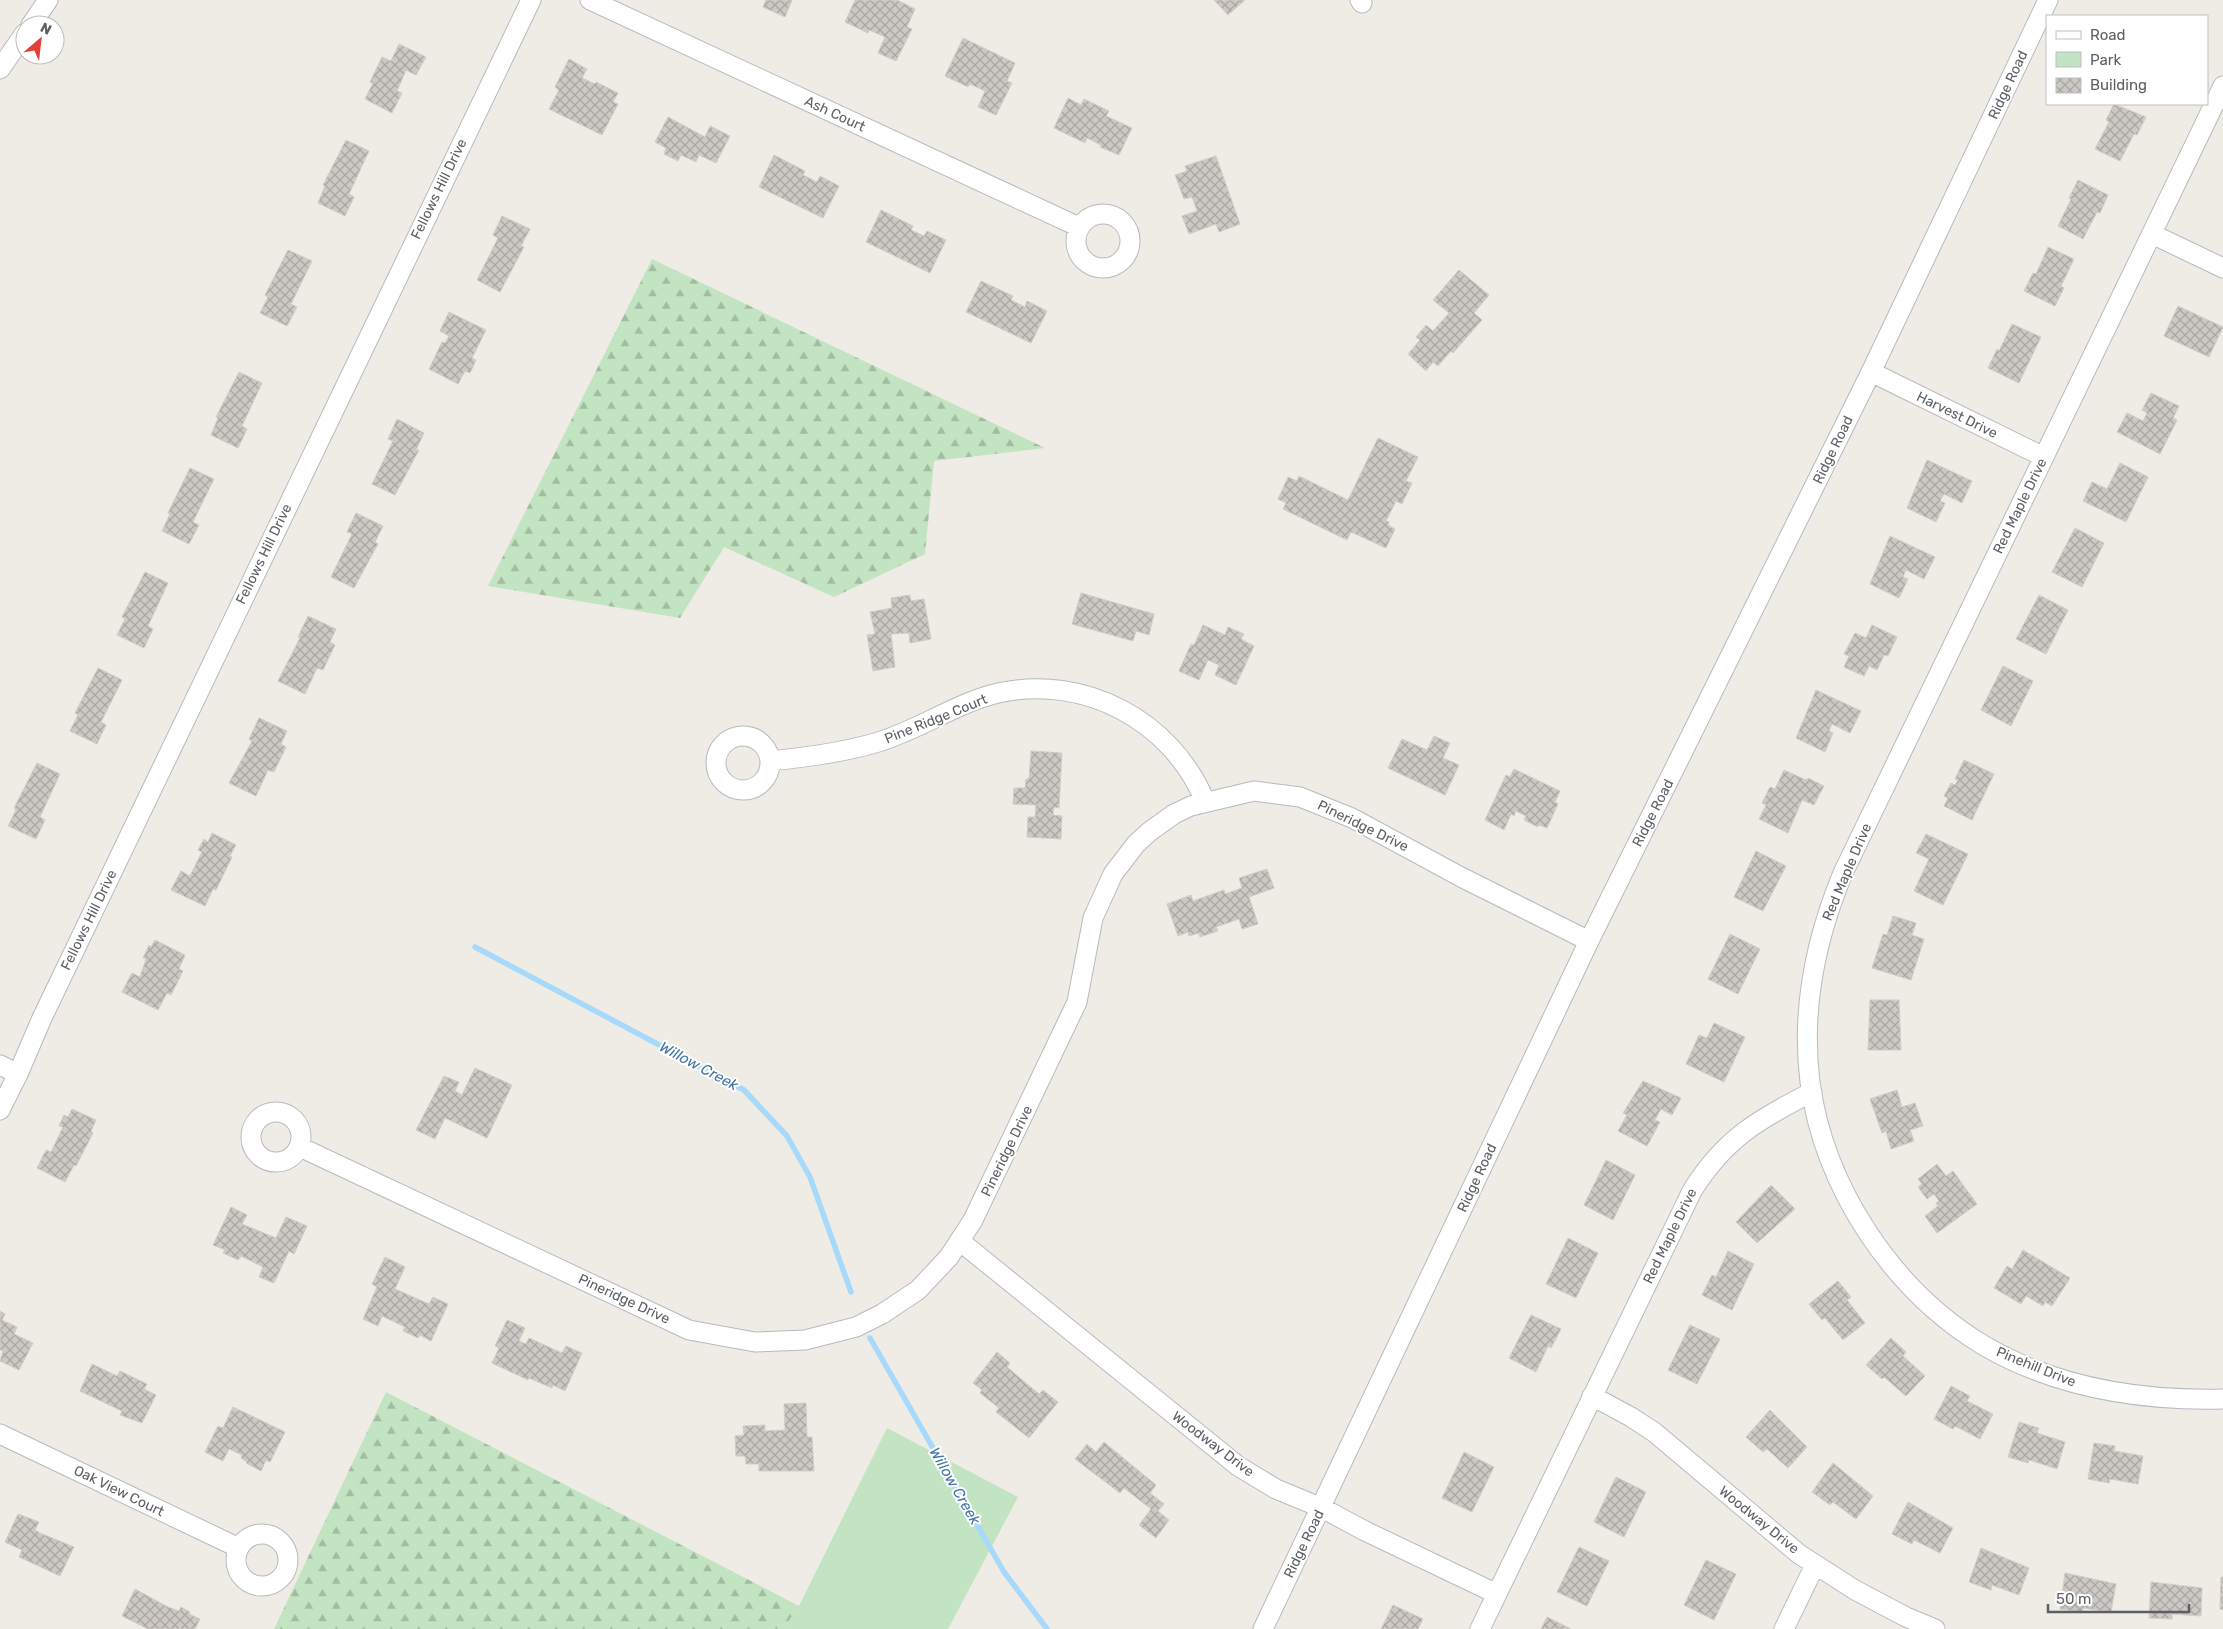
<svg xmlns="http://www.w3.org/2000/svg" width="2223" height="1629" font-family="Rubik,sans-serif">
  <style>
    .green { fill: #c3e4c2 }
    .forest { fill: url(#forest-firs) }
    .lines { fill: none; stroke-linecap: round; stroke-linejoin: round }
    .stream { stroke: #a7d9fb; stroke-width: 5.5 }
    .building { fill: url(#building-cross-hatch); stroke: #d3cdc3 }
    .minor-casing { stroke: #b7babe; stroke-width: 21 }
    .minor { stroke: #fff; stroke-width: 19 }
    .labels { text-anchor: middle; dominant-baseline: central; stroke-width: 4; stroke-linejoin: round; paint-order: stroke }
    .street-label { font-size: 14px; fill: #5c6064; stroke: #fff }
    .water-label { font-size: 15px; font-style: italic; fill: #4275a4; stroke: #fff }
  </style>
  <defs>
    <pattern id="forest-firs" width="22" height="20" patternUnits="userSpaceOnUse" patternTransform="scale(1.25)"><rect width="22" height="20" fill="#c3e4c2"/><path d="M5 1l3.5 6h-7zM16 11l3.5 6h-7z" fill="#a2bca1"/></pattern>
    <pattern id="building-cross-hatch" width="8" height="8" patternUnits="userSpaceOnUse" patternTransform="scale(1.25)"><rect width="8" height="8" fill="#ccc8c4"/><path d="M0 0l8 8M0 8l8-8" fill="none" stroke="#a9a6a3"/></pattern>
  </defs>
  <rect width="100%" height="100%" fill="#eeece4"/>
  <path class="green" d="M887,1428L1018,1497L948,1629H783L799,1606Z"/>
  <path class="forest" d="M652,259L1045,448L934,461L925,554L834,597L724,547L680,618L488,586Z
    M386,1392L799,1606L783,1629H274Z"/>
  <g class="lines">
    <path class="stream" d="M475,947L744,1090L787,1136L810,1177L851,1292
      M870,1338L1004,1572L1047,1629"/>
  </g>
  <path class="building" d="M766,0H792L785,17L763,7Z
    M855,0H897L915,9L907,27L912,29L896,61L878,53L885,37L869,30L868,33L845,22Z
    M1214,0H1245L1228,15Z
    M963,38L1015,63L1007,81L1012,83L996,115L978,107L985,91L970,84L968,87L945,76Z
    M399,44L426,57L416,75L406,70L397,91L402,93L392,113L365,99L373,83L370,82L382,57L391,61Z
    M569,59L587,69L582,78L595,84L596,82L618,93L613,102L618,104L602,135L549,109L559,90L555,87Z
    M1068,98L1081,105L1084,99L1109,111L1106,116L1132,128L1119,155L1100,147L1101,145L1087,138L1085,143L1054,128Z
    M2114,104L2146,117L2137,135L2134,134L2120,161L2095,149L2109,122L2106,120Z
    M668,117L705,137L710,126L730,136L716,163L699,155L696,162L681,155L678,161L664,154L666,148L655,142Z
    M346,140L369,151L349,194L354,197L345,216L318,203L325,186L323,185Z
    M774,155L805,171L803,175L817,182L820,176L839,186L823,218L759,187Z
    M1216,156L1240,224L1219,232L1216,224L1189,234L1182,216L1197,211L1192,197L1184,199L1175,175L1187,171L1185,166Z
    M2078,180L2108,195L2100,213L2097,212L2083,239L2058,226L2071,199L2069,198Z
    M881,210L913,226L911,230L924,236L927,231L946,240L930,273L866,242Z
    M502,216L530,229L521,246L524,247L500,292L477,280L498,238L493,235Z
    M2048,247L2074,259L2061,286L2064,288L2055,306L2024,291L2033,273L2036,274Z
    M288,250L312,261L291,304L297,307L287,326L260,313L268,297L265,295Z
    M1459,270L1489,295L1474,313L1482,320L1453,353L1451,351L1438,366L1433,362L1426,371L1408,354L1420,340L1416,337L1426,325L1433,331L1449,313L1433,300Z
    M981,281L1013,296L1011,300L1025,307L1027,301L1047,311L1031,343L966,312Z
    M2178,306L2223,327L2209,357L2164,336Z
    M449,312L486,330L472,358L476,360L470,373L465,371L458,384L429,369L442,342L445,343L449,336L440,331Z
    M2012,324L2041,337L2019,383L1988,368L1997,349L1999,351Z
    M239,372L262,383L242,426L247,429L238,448L211,435L218,418L216,417Z
    M2151,393L2179,406L2173,418L2177,420L2160,454L2117,432L2127,413L2143,421L2147,413L2142,410Z
    M397,419L424,433L416,450H419L395,495L372,484L393,441L388,439Z
    M1378,438L1418,457L1406,481L1412,483L1402,504L1396,501L1386,521L1389,522L1388,525L1395,529L1386,548L1351,532L1347,540L1283,509L1286,503L1278,499L1288,477L1297,481L1299,476L1348,500Z
    M1927,460L1972,481L1962,503L1944,494L1940,501L1945,503L1936,522L1907,508Z
    M2120,463L2148,477L2126,522L2083,501L2092,482L2107,489Z
    M190,468L214,479L193,522L199,525L189,544L162,531L170,514L168,513Z
    M356,513L383,526L375,542L378,544L354,588L331,577L352,534L347,532Z
    M2075,528L2104,543L2082,587L2052,572Z
    M1890,536L1935,557L1924,579L1906,570L1903,577L1908,579L1899,598L1870,584Z
    M145,572L168,583L148,626L153,629L144,648L117,635L125,619L122,617Z
    M1081,593L1154,614L1149,635L1136,631L1133,641L1072,624Z
    M910,595L911,601L924,599L931,639L910,643L909,633L891,634L895,667L873,671L867,635L875,634L870,612L892,608L891,598Z
    M2039,595L2068,610L2046,654L2016,639Z
    M308,616L336,629L330,642L335,645L323,670L317,668L305,694L278,681L300,638L298,637Z
    M1203,625L1225,635L1228,627L1244,634L1241,639L1254,646L1236,685L1215,675L1219,665L1208,660L1199,680L1179,671L1191,644L1194,645Z
    M1872,625L1897,637L1888,656L1884,655L1877,670L1869,666L1864,676L1844,667L1849,656L1844,654L1855,633L1866,638Z
    M2003,666L2033,681L2011,726L1981,710Z
    M98,668L122,680L101,722L106,725L97,744L70,731L78,715L75,713Z
    M1816,690L1861,711L1850,733L1832,724L1829,731L1833,733L1825,752L1796,738Z
    M259,718L287,731L281,744L286,747L274,772L268,770L256,796L229,783L252,741L249,739Z
    M1434,736L1450,743L1443,758L1459,765L1445,795L1388,768L1402,739L1427,750Z
    M1031,751L1062,753L1059,808L1054,807L1053,815L1062,816L1061,839L1027,837L1028,817H1035L1036,805L1013,804L1014,788H1025L1026,779H1029Z
    M1964,760L1994,774L1972,820L1944,806L1948,798L1944,796L1951,783L1955,785L1958,780L1955,779Z
    M37,763L60,774L40,817L45,820L36,839L8,826L16,810L14,808Z
    M1514,769L1560,791L1555,802L1558,804L1547,828L1539,825L1538,827L1524,820L1526,816L1516,811L1514,816L1511,814L1504,830L1485,820L1506,775L1510,777Z
    M1784,770L1806,780L1808,778L1824,786L1814,805L1802,800L1788,833L1759,819L1766,805L1762,803L1770,787L1775,789Z
    M212,833L236,845L230,856L232,857L216,890L213,889L205,906L171,890L181,871L190,876L202,852L198,850L204,839L208,842Z
    M1926,834L1968,854L1943,905L1914,891L1929,859L1916,853Z
    M1756,851L1786,866L1763,911L1734,897Z
    M1267,869L1274,888L1249,897L1258,924L1242,929L1239,919L1216,927L1218,931L1200,937L1199,933L1189,936L1188,932L1178,936L1167,904L1191,895L1193,901L1224,890L1225,894L1242,888L1239,878Z
    M1893,916L1916,923L1912,935L1924,939L1911,980L1872,968L1883,934L1887,935Z
    M1730,934L1760,949L1738,994L1708,979Z
    M155,940L185,955L179,969L183,971L171,995L167,993L158,1010L122,992L132,973L140,977L146,959L143,958L149,945L151,947Z
    M1870,1000H1899L1901,1050H1868Z
    M1714,1023L1745,1037L1724,1082L1686,1064L1699,1035L1707,1038Z
    M475,1068L512,1085L487,1138L445,1118L435,1139L416,1130L444,1076L459,1082L455,1091L462,1095Z
    M1643,1081L1681,1098L1672,1115L1661,1109L1655,1120L1660,1122L1647,1146L1618,1131L1627,1115L1623,1113Z
    M1897,1090L1902,1107L1915,1103L1923,1126L1910,1130L1914,1141L1891,1149L1886,1131L1882,1133L1870,1099Z
    M72,1109L96,1120L91,1131L93,1133L76,1166L74,1165L65,1182L37,1168L46,1150L51,1152L63,1127L59,1126L64,1115L68,1117Z
    M1606,1160L1635,1175L1613,1220L1584,1205Z
    M1937,1164L1946,1176L1953,1171L1977,1204L1937,1233L1925,1216L1938,1206L1936,1203L1939,1201L1934,1194L1927,1199L1918,1187L1922,1184L1918,1179Z
    M1771,1185L1795,1209L1757,1243L1736,1222Z
    M231,1207L247,1215L242,1224L276,1238L286,1217L307,1226L294,1254L289,1251L274,1283L259,1277L263,1267L241,1256L238,1260L223,1253L225,1250L213,1245Z
    M1568,1238L1598,1253L1576,1298L1546,1284Z
    M2023,1250L2070,1278L2052,1306L2045,1302L2043,1306L2026,1296L2021,1304L1994,1288L2007,1266L2012,1269Z
    M1728,1251L1754,1264L1732,1310L1702,1295L1712,1275L1716,1277Z
    M385,1257L405,1267L395,1289L429,1304L433,1297L448,1304L431,1341L420,1335L418,1338L403,1331L405,1327L382,1316L378,1326L363,1319L377,1287L372,1284Z
    M1838,1281L1851,1297L1847,1300L1865,1323L1843,1340L1825,1318L1822,1320L1809,1304Z
    M0,1311L5,1314L2,1320L17,1327L14,1334L33,1343L19,1370L0,1361L3,1351L0,1350Z
    M1531,1315L1561,1329L1551,1348L1548,1346L1536,1372L1509,1358Z
    M507,1320L525,1328L519,1341L526,1344L529,1338L562,1353L566,1346L582,1353L565,1391L553,1385L552,1388L529,1378L528,1380L492,1363L499,1348L495,1346Z
    M1690,1325L1720,1339L1697,1384L1668,1370Z
    M1891,1338L1906,1352L1903,1356L1925,1376L1906,1396L1884,1377L1882,1379L1866,1365Z
    M997,1352L1010,1363L1007,1367L1039,1394L1043,1390L1058,1402L1029,1438L996,1412L999,1408L980,1393L982,1390L973,1383Z
    M92,1364L117,1376L120,1371L147,1384L144,1389L156,1395L142,1423L120,1415L122,1411L80,1391Z
    M1951,1386L1970,1396L1967,1401L1993,1414L1980,1439L1955,1426L1953,1429L1934,1419Z
    M806,1403L807,1437H812L814,1471H759V1464H746L745,1456H736L735,1436L744,1435L743,1426L765,1425V1431L785,1430L784,1404Z
    M233,1407L285,1432L270,1462L266,1460L261,1471L246,1463L247,1462L241,1458L242,1455L229,1449L223,1461L205,1452L218,1426L223,1428Z
    M1770,1410L1807,1447L1788,1468L1767,1449L1763,1452L1746,1437Z
    M2019,1422L2039,1428L2037,1433L2065,1442L2057,1469L2029,1460L2028,1463L2008,1457Z
    M1104,1442L1156,1485L1150,1493L1164,1504L1158,1511L1169,1520L1156,1538L1139,1525L1151,1509L1124,1488L1120,1493L1075,1459L1087,1444L1096,1452Z
    M2094,1443L2115,1446L2114,1451L2143,1456L2138,1484L2110,1479L2109,1483L2088,1479Z
    M1464,1452L1494,1467L1472,1512L1442,1498Z
    M1833,1463L1873,1496L1856,1519L1833,1502L1830,1505L1812,1492Z
    M1616,1477L1646,1492L1624,1537L1594,1522Z
    M1908,1502L1953,1528L1940,1553L1914,1540L1912,1544L1892,1534Z
    M18,1514L39,1522L35,1530L40,1533L74,1547L60,1576L19,1557L22,1550L5,1542Z
    M1579,1547L1609,1561L1587,1606L1557,1592Z
    M1981,1548L2029,1568L2019,1595L1992,1585L1991,1590L1969,1582Z
    M1706,1560L1736,1574L1714,1620L1684,1605Z
    M2065,1573L2116,1584L2111,1612L2083,1608L2082,1612L2060,1609Z
    M2221,1577H2223V1610L2220,1609Z
    M2151,1582L2202,1588L2201,1616L2172,1614V1619L2149,1618Z
    M135,1589L168,1607L179,1611L181,1607L190,1612L189,1614L200,1619L195,1629H148L122,1616Z
    M1393,1605L1423,1619L1418,1629H1381Z
    M1547,1617L1571,1629H1541Z"/>
  <g class="lines">
    <defs>
      <path id="minor" d="M590,0L1079,227
        M1360,0L1362,3
        M31,25L48,0
        M0,69L25,33
        M2223,86L1843,873C1816,938 1801,1010 1810,1082C1824,1187 1892,1290 1983,1345C2056,1388 2140,1401 2223,1399
        M1076 241a27 27 0 1 1 54 0a27 27 0 1 1-54 0Z
        M2152,234L2223,268
        M1871,372L2044,457
        M716 763a27 27 0 1 1 54 0a27 27 0 1 1-54 0Z
        M771,761C806,757 840,753 875,743C917,731 956,703 998,693C1084,674 1171,720 1205,801
        M0,1065L18,1074
        M0,1110L18,1074L42,1018L531,0
        M251 1137a25 25 0 1 1 50 0a25 25 0 1 1-50 0Z
        M300,1147L689,1330L755,1342L805,1340L856,1327L882,1314L918,1290L949,1257L973,1220L1077,1002L1093,918L1113,874L1136,844L1149,832L1174,814L1191,806L1254,791L1300,797L1352,818L1461,877L1589,941
        M961,1242L1238,1466L1276,1489L1322,1508L1365,1531L1497,1594
        M1592,1396L1631,1417L1654,1432L1799,1554L1855,1590L1906,1617L1935,1629
        M0,1434L239,1548
        M236 1560a26 26 0 1 1 52 0a26 26 0 1 1-52 0Z
        M1263,1629L1589,941L1871,372L2048,0
        M1480,1629L1692,1191C1724,1139 1759,1119 1812,1092
        M1784,1629L1815,1565"/>
    </defs>
    <use href="#minor" class="minor-casing"/>
    <use href="#minor" class="minor"/>
  </g>
  <g class="labels">
    <g class="street-label">
      <text transform="translate(2008 85) rotate(-65)">Ridge Road</text>
      <text transform="translate(835 114) rotate(25)">Ash Court</text>
      <text transform="translate(439 189) rotate(-64)">Fellows Hill Drive</text>
      <text transform="translate(1957 415) rotate(26)">Harvest Drive</text>
      <text transform="translate(1833 450) rotate(-64)">Ridge Road</text>
      <text transform="translate(2020 506) rotate(-64)">Red Maple Drive</text>
      <text transform="translate(264 554) rotate(-64)">Fellows Hill Drive</text>
      <text transform="translate(936 719) rotate(-22)">Pine Ridge Court</text>
      <text transform="translate(1653 813) rotate(-63)">Ridge Road</text>
      <text transform="translate(1363 826) rotate(26)">Pineridge Drive</text>
      <text transform="translate(1847 872) rotate(-67)">Red Maple Drive</text>
      <text transform="translate(89 920) rotate(-64)">Fellows Hill Drive</text>
      <text transform="translate(1007 1151) rotate(-64)">Pineridge Drive</text>
      <text transform="translate(1477 1178) rotate(-65)">Ridge Road</text>
      <text transform="translate(1670 1236) rotate(-64)">Red Maple Drive</text>
      <text transform="translate(624 1299) rotate(25)">Pineridge Drive</text>
      <text transform="translate(2036 1367) rotate(22)">Pinehill Drive</text>
      <text transform="translate(1213 1444) rotate(37)">Woodway Drive</text>
      <text transform="translate(119 1491) rotate(26)">Oak View Court</text>
      <text transform="translate(1759 1520) rotate(39)">Woodway Drive</text>
      <text transform="translate(1304 1544) rotate(-64)">Ridge Road</text>
    </g>
    <g class="water-label">
      <text transform="translate(699 1066) rotate(28)">Willow Creek</text>
      <text transform="translate(955 1486) rotate(60)">Willow Creek</text>
    </g>
  </g>
  <rect x="2046" y="15" width="162" height="90" fill="#ffffff" stroke="#bebfc1"/>
  <rect x="2056" y="31" width="25" height="8" fill="#ffffff" stroke="#bebfc1"/>
  <text x="2090" y="40" font-size="15" fill="#5c6064">Road</text>
  <rect x="2056" y="52" width="25" height="15" fill="#c3e4c2" stroke="#bebfc1"/>
  <text x="2090" y="65" font-size="15" fill="#5c6064">Park</text>
  <rect x="2056" y="78" width="25" height="15" fill="url(#building-cross-hatch)" stroke="#bebfc1"/>
  <text x="2090" y="90" font-size="15" fill="#5c6064">Building</text>
  <g transform="translate(40 40) rotate(28)"><circle r="24" fill="#ffffff" stroke="#bebfc1"/>
  <path d="M0-4L9 19L0 12L-9 19Z" fill="#e13f37"/>
  <text y="-8" font-size="14" font-weight="bold" text-anchor="middle" fill="#5c6064">N</text>
  </g>
  <path d="M2048 1604v8h141v-8" fill="none" stroke="#5c6064" stroke-width="2.5"/>
  <text x="2056" y="1604" font-size="15" fill="#5c6064" stroke="#ffffff" stroke-width="4" paint-order="stroke">50 m</text>
</svg>
